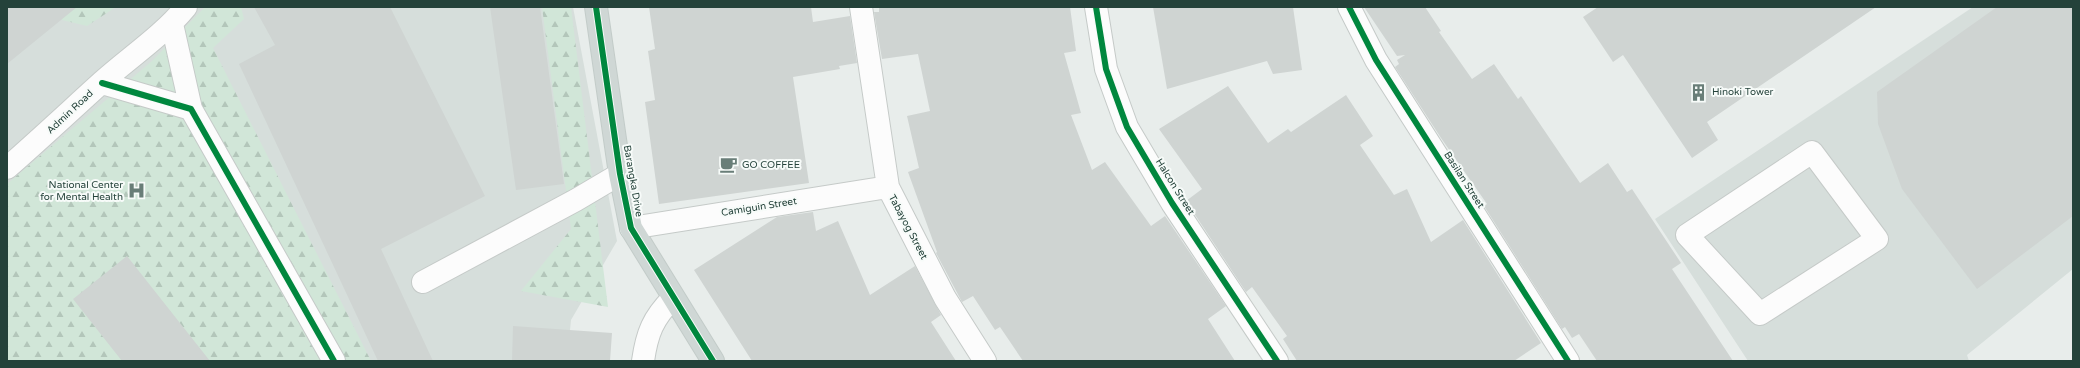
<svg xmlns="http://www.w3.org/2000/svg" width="2080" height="368" font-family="'Varela Round',sans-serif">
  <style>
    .built { fill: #d6dedb }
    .forest { fill: url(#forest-firs) }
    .building { fill: #cfd4d2 }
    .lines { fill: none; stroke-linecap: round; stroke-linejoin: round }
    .minor-casing { stroke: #c5cac8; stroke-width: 24 }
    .major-casing { stroke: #c3ccc9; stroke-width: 24 }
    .minor { stroke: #fcfcfc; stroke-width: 22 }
    .major { stroke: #cfd7d5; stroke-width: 22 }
    .cycleway-casing { stroke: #f7fbf9; stroke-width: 8 }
    .cycleway { stroke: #00873e; stroke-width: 6 }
    .labels { text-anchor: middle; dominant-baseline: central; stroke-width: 4; stroke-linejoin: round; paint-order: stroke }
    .poi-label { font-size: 10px; fill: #24423a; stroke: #f7fbf9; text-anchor: start }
    .street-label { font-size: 10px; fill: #24423a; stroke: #f7fbf9 }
  </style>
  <defs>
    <pattern id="forest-firs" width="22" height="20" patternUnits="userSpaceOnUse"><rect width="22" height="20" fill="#d1e6d8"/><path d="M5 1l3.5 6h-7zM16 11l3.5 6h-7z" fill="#b3c6ba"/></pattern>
  </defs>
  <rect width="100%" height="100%" fill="#e8edeb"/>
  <path class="built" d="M7,7H573L617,241L571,320L567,361H7Z
    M1973,7H2073V269L1967,355L1969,361H1748L1655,219Z"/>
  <path class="forest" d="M52,7H116L87,26L62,20Z
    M205,7H241L244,19L213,48L371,361H7V184L152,61Z
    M542,7H571L608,307L521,291L571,229Z"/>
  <path class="building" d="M7,7H77L7,64Z
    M254,7H390L485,196L381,249L433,361H378L239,64L275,45Z
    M490,7H540L564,184L516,190Z
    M649,7H811L813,22L850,16L857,63L839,66L840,69L793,77L809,183L659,204L645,102L655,100L648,51L655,49Z
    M879,7H1070L1076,51L1064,53L1081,113L1071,115L1092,170L1105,162L1151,226L1165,216L1226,306L1208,319L1235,361H1023L1000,327L995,330L973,296L962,302L936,253L937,252L908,172L919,168L907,116L930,111L918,54L882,59L874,12H879Z
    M1153,7H1293L1302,70L1273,74L1267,61L1167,89Z
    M1364,7H1425L1441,31L1439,32L1472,79L1494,64L1518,99L1521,96L1580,183L1608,163L1627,192L1632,189L1681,263L1672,269L1733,361H1597L1579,334L1572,338L1565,327L1562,329L1484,206L1487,204L1441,138L1395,67L1399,64L1397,60L1405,55L1397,56Z
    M1598,7H1876L1707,122L1718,140L1692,158L1623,55L1613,62L1583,17Z
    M1997,7H2073V216L1977,289L1902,189L1878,124L1877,92Z
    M1228,86L1268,143L1288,129L1291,132L1346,95L1373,136L1360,145L1394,195L1407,189L1431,242L1463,220L1541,343L1514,361H1297L1283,339L1287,336L1252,287L1246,292L1186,201L1202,189L1159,129Z
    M813,212L816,231L838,221L870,295L915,266L941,315L931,322L956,361H752L694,270L777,217Z
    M127,256L210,361H122L73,299Z
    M513,326L612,333L610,361H512Z"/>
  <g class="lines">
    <defs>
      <path id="minor" d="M861,7L888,187L945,298L985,361
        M1096,7L1106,69L1127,127L1172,203L1277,361
        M1349,7L1376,60L1568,361
        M172,24L191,109
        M102,83L191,109L334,361
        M1812,152L1877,239L1760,314L1687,235Z
        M7,168C39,140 70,111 102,82C130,57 162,36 186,7
        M631,228L888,187
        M423,282L576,200L620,174
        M643,361C647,333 653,318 673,298"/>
      <path id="major" d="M596,7L620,174L631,228L713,361"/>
    </defs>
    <use href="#minor" class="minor-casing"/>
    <use href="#major" class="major-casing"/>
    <use href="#minor" class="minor"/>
    <use href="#major" class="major"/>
    <defs>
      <path id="cycleway" d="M596,7L620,174L631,228L713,361
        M1096,7L1106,69L1127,127L1172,203L1277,361
        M1349,7L1376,60L1568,361
        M102,83L191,109L334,361"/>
    </defs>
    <use href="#cycleway" class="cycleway-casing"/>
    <use href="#cycleway" class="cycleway"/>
  </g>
  <defs>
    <symbol id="building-bare" viewBox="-9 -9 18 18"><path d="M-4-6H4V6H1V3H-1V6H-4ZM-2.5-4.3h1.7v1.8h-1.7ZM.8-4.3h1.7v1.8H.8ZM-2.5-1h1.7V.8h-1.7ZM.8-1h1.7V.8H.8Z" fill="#697e78" stroke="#f7fbf9" stroke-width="2.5" paint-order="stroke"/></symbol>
    <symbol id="cafe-bare" viewBox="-9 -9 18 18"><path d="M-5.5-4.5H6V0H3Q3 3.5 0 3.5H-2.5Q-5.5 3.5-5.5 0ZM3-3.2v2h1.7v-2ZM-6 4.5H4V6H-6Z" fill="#697e78" stroke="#f7fbf9" stroke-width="2.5" paint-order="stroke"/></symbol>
    <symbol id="hospital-bare" viewBox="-9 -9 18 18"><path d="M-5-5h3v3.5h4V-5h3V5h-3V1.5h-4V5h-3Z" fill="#697e78" stroke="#f7fbf9" stroke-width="2.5" paint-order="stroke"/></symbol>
  </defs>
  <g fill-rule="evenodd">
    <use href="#building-bare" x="1686" y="80" width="25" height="25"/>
    <use href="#cafe-bare" x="716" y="152" width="25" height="25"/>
    <use href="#hospital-bare" x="124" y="178" width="25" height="25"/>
  </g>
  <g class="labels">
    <g class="poi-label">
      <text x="1712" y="92">Hinoki Tower</text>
      <text x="742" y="165">GO COFFEE</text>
      <text x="123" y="185" text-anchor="end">National Center<tspan x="123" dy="12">for Mental Health</tspan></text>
    </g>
    <g class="street-label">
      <text transform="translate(70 112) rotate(-43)">Admin Road</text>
      <text transform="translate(1464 180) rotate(57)">Basilan Street</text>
      <text transform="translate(633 181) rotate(80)">Barangka Drive</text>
      <text transform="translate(1175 187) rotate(58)">Halcon Street</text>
      <text transform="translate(759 207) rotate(-9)">Camiguin Street</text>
      <text transform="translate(908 227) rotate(62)">Tabayog Street</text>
    </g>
  </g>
  <rect width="2080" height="368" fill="none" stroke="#24423a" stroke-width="16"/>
</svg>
